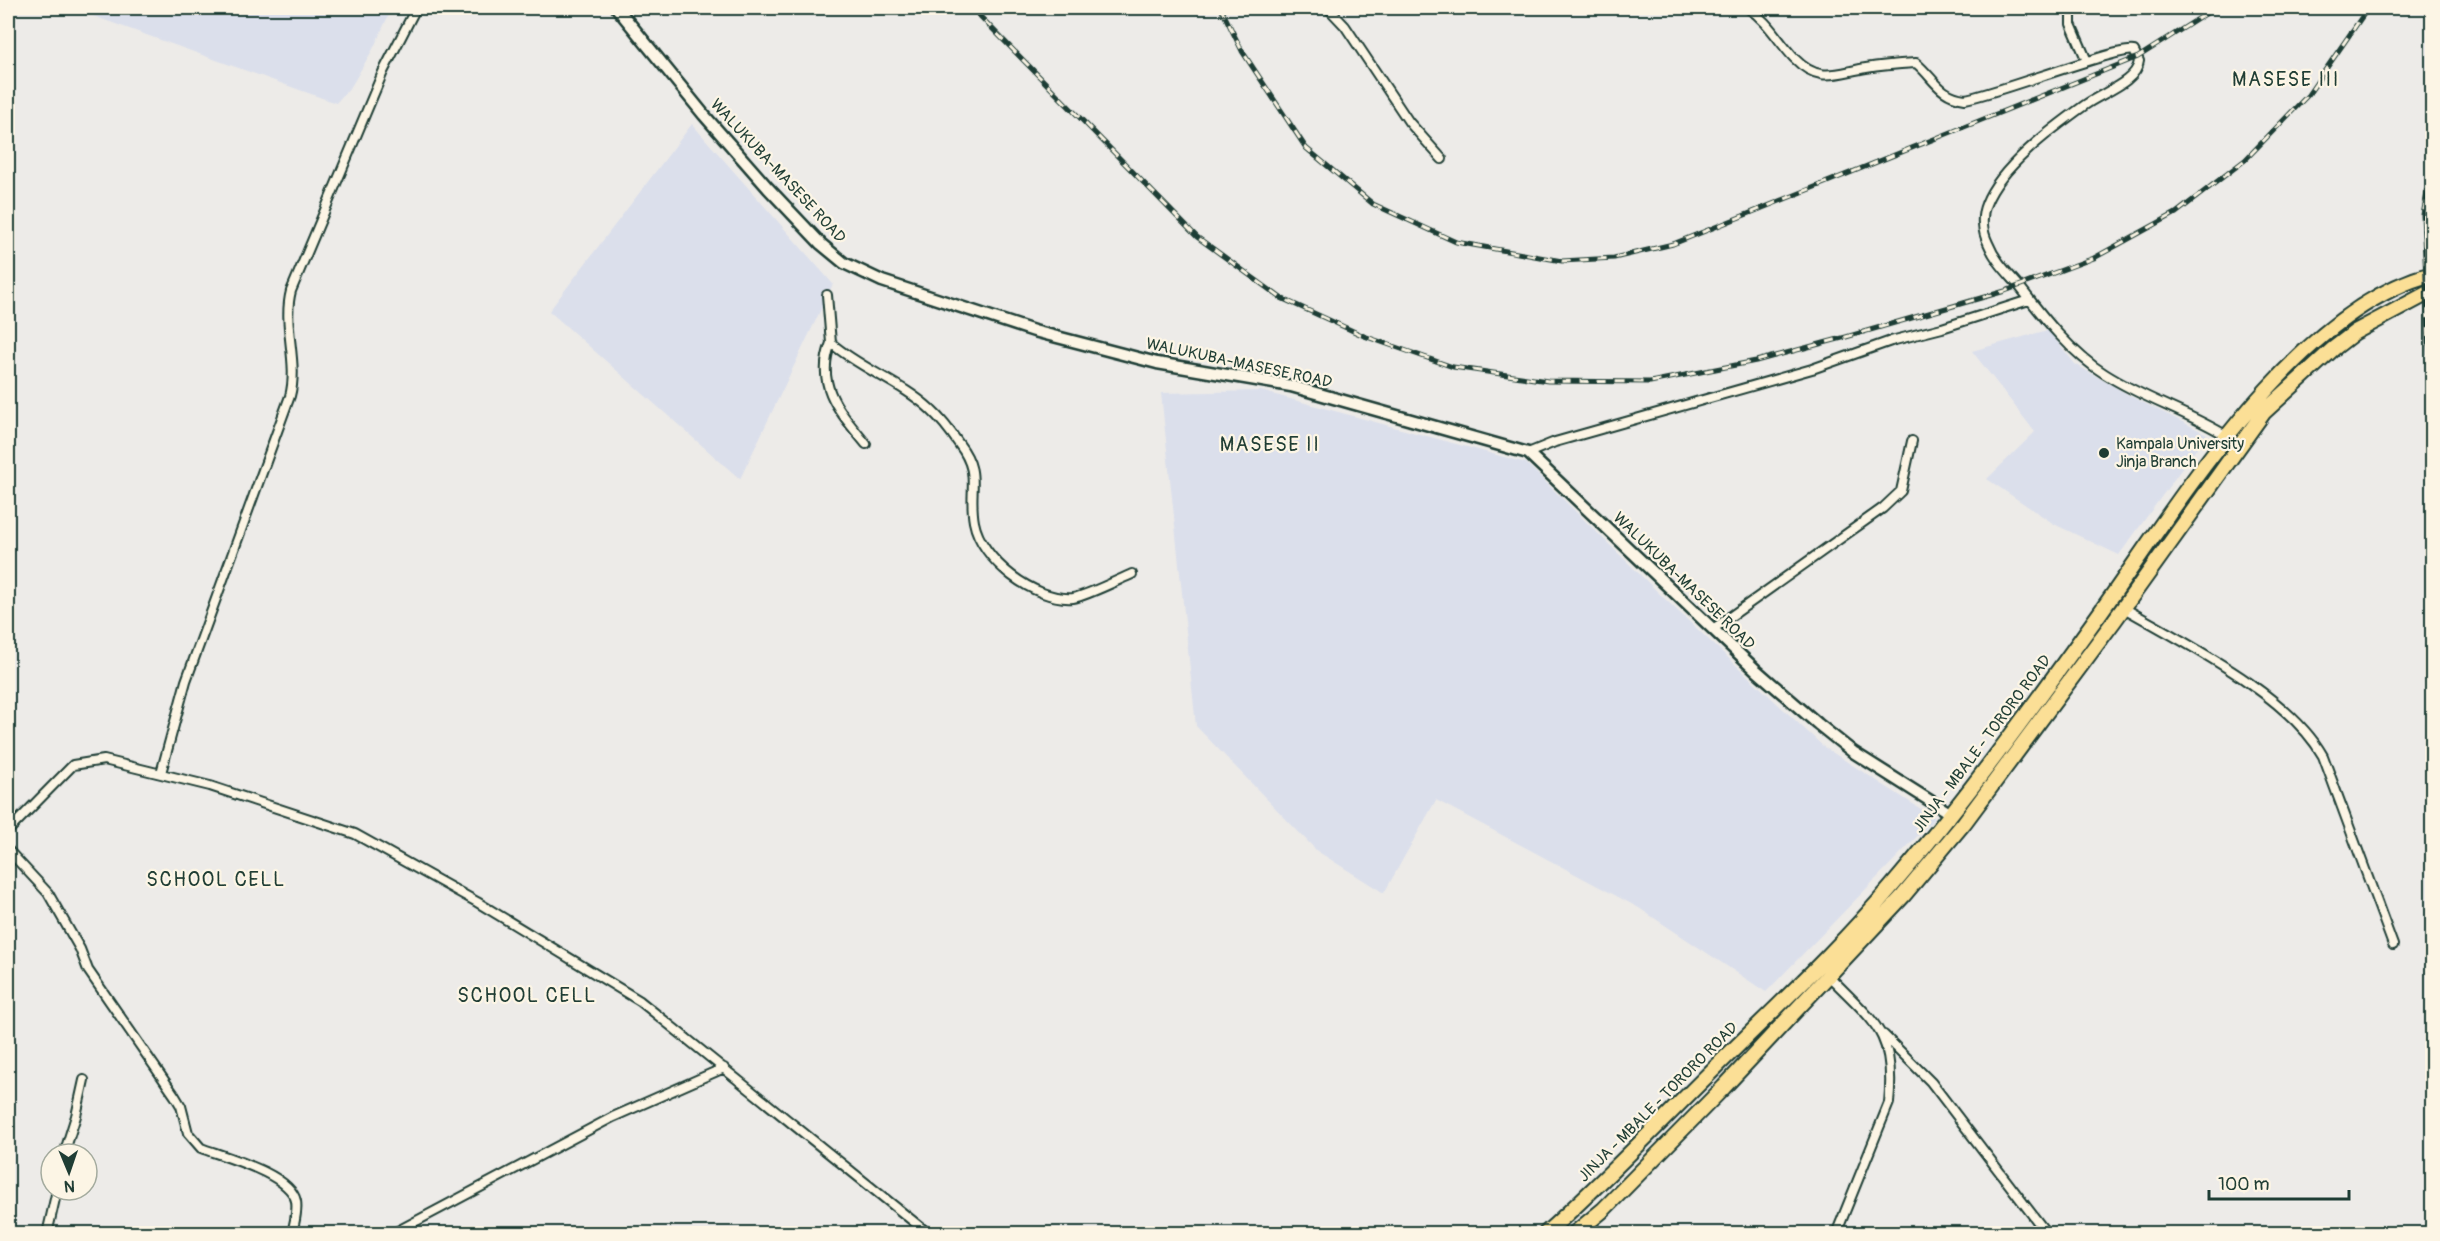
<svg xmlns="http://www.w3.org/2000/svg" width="2440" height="1241" font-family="Pangolin,sans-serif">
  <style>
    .built { fill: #dbdfeb }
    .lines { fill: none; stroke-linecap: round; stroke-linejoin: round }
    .street-casing { stroke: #1f3d34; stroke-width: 12 }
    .secondary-casing { stroke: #1f3d34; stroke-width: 15 }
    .highway-casing { stroke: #1f3d34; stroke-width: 18 }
    .street { stroke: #fcf5e5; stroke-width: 8 }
    .secondary { stroke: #fcf5e5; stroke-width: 10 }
    .highway { stroke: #fbdf96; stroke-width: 14 }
    .rail-casing { stroke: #1f3d34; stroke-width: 5 }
    .rail { stroke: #fcf5e5; stroke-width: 3; stroke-dasharray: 9; stroke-linecap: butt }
    .poi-dot { fill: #1f3d34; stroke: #fcf5e5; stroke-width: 2 }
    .labels { text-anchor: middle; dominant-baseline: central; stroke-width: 4.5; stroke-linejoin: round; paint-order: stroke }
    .street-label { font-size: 16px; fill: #1f3d34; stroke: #fcf5e5 }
    .poi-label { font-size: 16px; fill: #1f3d34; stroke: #fcf5e5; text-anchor: start }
    .quarter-label { font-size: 20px; letter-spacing: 1.5px; fill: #1f3d34; stroke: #fcf5e5 }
  </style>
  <rect width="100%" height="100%" fill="#edebe8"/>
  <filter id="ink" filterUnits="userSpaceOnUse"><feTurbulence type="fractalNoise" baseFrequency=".0167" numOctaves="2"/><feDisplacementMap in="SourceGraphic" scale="12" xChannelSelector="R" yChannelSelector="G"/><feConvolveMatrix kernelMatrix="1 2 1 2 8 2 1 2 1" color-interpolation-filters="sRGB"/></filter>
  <g filter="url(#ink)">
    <path class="built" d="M71,8H392L373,49L352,85L336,103Z
      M692,124L833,284L740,479L549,311Z
      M2048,330L2075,364L2134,398L2207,434L2119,555L2054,524L1987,479L2035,432L1972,351Z
      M1261,391L1526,463L1666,600L1824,747L1935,818L1766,992L1639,908L1436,800L1384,893L1317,851L1196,726L1161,393Z"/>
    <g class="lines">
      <defs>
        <path id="street" d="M1328,8L1345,26L1409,122L1442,159
          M1748,8C1768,21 1778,41 1794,58C1819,84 1836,73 1866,68C1883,65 1899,64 1916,63C1934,78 1939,96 1965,99C1993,95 2120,46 2134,51L2139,61C2137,82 2101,93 2085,105C2053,128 2000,167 1986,204C1981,216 1982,231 1988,243C1995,261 2008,273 2020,287C2044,318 2071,353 2105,374C2144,399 2188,412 2227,436
          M2071,8V24L2087,61
          M827,295L831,343C861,369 902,383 930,409C941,419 951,432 959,444C982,474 968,489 974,522C981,560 1034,601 1073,598C1086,596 1118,580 1132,574
          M831,343C814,386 841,413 866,444
          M1528,453L1555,442L1812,369L1891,341L1942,328L2029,300
          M2124,608C2186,644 2288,694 2323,756L2393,945
          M1713,629L1883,508L1901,491L1912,441
          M161,773L186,681L290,396C299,362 282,325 291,291L383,72L416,8
          M8,831L73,765L104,760L210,786L355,834L477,902L640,1001L929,1234
          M8,850L48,893L80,949L88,970L175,1096L181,1106L188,1133L201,1148C225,1157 290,1174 296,1201C298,1212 294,1223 292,1234
          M1830,977C1875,1023 1896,1033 1889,1103L1836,1234
          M1884,1035L1931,1082L2047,1234
          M64,1154L76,1116L84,1080
          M47,1234L57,1190
          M392,1234L613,1117L724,1068"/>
        <path id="secondary" d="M617,8L704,115L768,188L821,244L844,263L882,281L1034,331L1157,363L1291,386L1528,453L1757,671L1818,724L1853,752L1951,814"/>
        <path id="highway" d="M1545,1234C1605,1181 1659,1123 1716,1067C1775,1008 1837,951 1891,887C1963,803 2028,713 2092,624C2174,511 2291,311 2432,274
          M1574,1234L1603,1210L1724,1087L1903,896L1964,823L2114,621L2264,412L2333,349L2355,332L2432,291"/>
      </defs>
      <use href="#street" class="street-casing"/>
      <use href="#secondary" class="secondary-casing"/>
      <use href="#highway" class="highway-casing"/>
      <use href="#street" class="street"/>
      <use href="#secondary" class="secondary"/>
      <use href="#highway" class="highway"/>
      <defs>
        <path id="rail" d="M972,8L1197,237L1281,298L1364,336L1453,367L1548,381L1650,382L1756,361L1846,337L2005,291L2094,258L2176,213L2245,160L2308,95L2368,8
          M1221,8L1242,51L1306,148L1373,204L1456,242L1562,261L1614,258L1673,244L2138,57L2215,8
          M2432,166L2423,215L2432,408"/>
      </defs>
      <use href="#rail" class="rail-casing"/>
      <use href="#rail" class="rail"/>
    </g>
  </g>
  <circle class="poi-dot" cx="2104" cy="453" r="6"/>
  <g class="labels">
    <g class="street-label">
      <text transform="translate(778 171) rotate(47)">WALUKUBA-MASESE ROAD</text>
      <text transform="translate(1239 363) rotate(12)">WALUKUBA-MASESE ROAD</text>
      <text transform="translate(1684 581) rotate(44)">WALUKUBA-MASESE ROAD</text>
      <text transform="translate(1982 744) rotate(-53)">JINJA - MBALE - TORORO ROAD</text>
      <text transform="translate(1658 1102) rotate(-45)">JINJA - MBALE - TORORO ROAD</text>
    </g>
    <g class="poi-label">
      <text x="2116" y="444">Kampala University<tspan x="2116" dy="18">Jinja Branch</tspan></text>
    </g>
    <g class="quarter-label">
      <text x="2286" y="79">MASESE III</text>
      <text x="1270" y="444">MASESE II</text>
      <text x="216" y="879">SCHOOL CELL</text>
      <text x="527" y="995">SCHOOL CELL</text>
    </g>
  </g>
  <rect width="2440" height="1241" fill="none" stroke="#fcf5e5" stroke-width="30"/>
  <rect x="15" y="15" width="2410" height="1211" fill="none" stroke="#1f3d34" stroke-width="2" filter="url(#ink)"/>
  <g transform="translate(69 1172) rotate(178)"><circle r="28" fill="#fcf5e5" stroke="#a4ab9e" stroke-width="1.5"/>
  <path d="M0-4.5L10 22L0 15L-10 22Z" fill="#1f3d34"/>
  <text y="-9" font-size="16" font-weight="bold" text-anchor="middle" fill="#1f3d34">N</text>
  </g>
  <path d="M2209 1190v9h140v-9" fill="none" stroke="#1f3d34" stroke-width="3"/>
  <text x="2218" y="1190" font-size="18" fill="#1f3d34" stroke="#fcf5e5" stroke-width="4.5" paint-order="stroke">100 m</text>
</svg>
